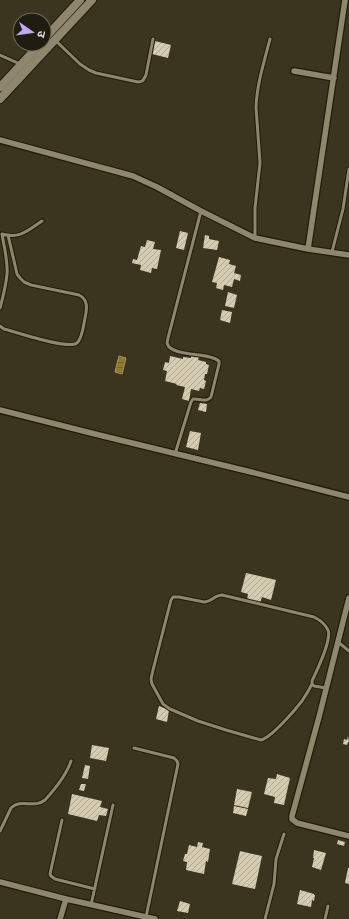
<svg xmlns="http://www.w3.org/2000/svg" width="349" height="919" font-family="Mulish,'Noto Sans Devanagari',sans-serif">
  <style>
    .water { fill: url(#water-rules); stroke: #a99760 }
    .building { fill: url(#building-hatch) }
    .lines { fill: none; stroke-linecap: round; stroke-linejoin: round }
    .service-casing { stroke: #221b06; stroke-width: 5 }
    .minor-casing { stroke: #221b06; stroke-width: 8 }
    .secondary-casing { stroke: #221b06; stroke-width: 10 }
    .service { stroke: #8f866e; stroke-width: 3 }
    .minor { stroke: #8f866e; stroke-width: 5.5 }
    .secondary { stroke: #8f866e; stroke-width: 8 }
  </style>
  <defs>
    <pattern id="water-rules" width="6" height="5" patternUnits="userSpaceOnUse"><rect width="6" height="5" fill="#90782f"/><path d="M0 2.5h6" fill="none" stroke="#726335"/></pattern>
    <pattern id="building-hatch" width="6" height="6" patternUnits="userSpaceOnUse"><rect width="6" height="6" fill="#d4cbb0"/><path d="M-1 1l2-2M0 6l6-6M5 7l2-2" fill="none" stroke="#b0a994"/></pattern>
  </defs>
  <rect width="100%" height="100%" fill="#3b341e"/>
  <path class="water" d="M119,356L126,358L122,374L115,372Z"/>
  <path class="building" d="M155,41L171,45L168,58L152,54Z
    M180,231L188,233L184,250L176,248Z
    M205,235L209,236V239L219,241L217,250L203,248Z
    M147,240L155,242L153,249L161,250L157,269L152,268L151,273L140,270L141,265L132,263L133,259L137,260L141,246L145,247Z
    M219,257L230,260L229,264L236,266L234,273L241,275L240,281L234,279L232,287L224,285L223,290L216,288L217,283L212,282Z
    M228,292L237,295L234,308L225,306Z
    M222,310L232,312L230,323L220,320Z
    M191,355L199,357L198,360L206,362V364L209,365L207,374H205L204,380L206,381L204,389L200,388L199,391L191,389L189,401L182,399L185,387L176,385L177,384L165,381L167,371L163,370L165,362L169,363L170,356L183,359V357L191,358Z
    M200,403L207,404L206,412L198,410Z
    M190,431L201,433L198,450L186,447Z
    M246,573L276,580L271,600L262,597L260,603L247,600L248,594L241,592Z
    M159,706L169,710L167,722L156,719Z
    M348,736L349,742H348L347,745L343,744L344,739L347,740Z
    M92,745L109,748L106,761L90,758Z
    M85,765L90,766L88,779L82,778Z
    M277,774L290,778L284,805L274,803L275,797L264,794L268,778L276,779Z
    M81,784H86L84,791L79,790Z
    M237,789L252,792L248,808L234,805Z
    M72,794L102,801L100,807L108,809L106,816L99,815L97,821L68,814Z
    M234,806L248,809L246,816L233,813Z
    M338,840L345,842L344,846L337,844Z
    M198,842L203,843L202,847L210,849L208,862L206,861L204,874L186,870L187,862L183,861L185,854H187L189,845L197,847Z
    M314,850L326,853L321,870L312,867L314,858H313Z
    M240,851L262,856L255,889L232,884Z
    M348,868H349V884L345,883Z
    M300,890L314,894V895H315L314,901L312,900L311,907L297,904Z
    M180,901L190,904L188,913L177,911Z"/>
  <g class="lines">
    <defs>
      <path id="service" d="M56,41L80,64L89,70L96,73L138,82C143,82 144,79 146,75L153,39
        M0,55L20,64
        M2,234C20,239 27,231 42,221
        M255,238V208L260,163L256,107C257,84 264,62 270,39
        M332,252L343,209L349,169
        M0,308C3,297 6,285 7,274C8,261 4,247 2,234
        M0,326L4,329C16,332 68,350 77,343C83,338 84,321 86,313C87,306 87,299 79,295L31,285L24,282L20,278L17,274L8,235
        M175,454L191,402L193,399C199,398 207,403 211,397L219,364V361C207,352 181,357 169,347L167,343L168,338L201,211
        M338,642L349,651
        M312,684C309,690 306,695 302,701C295,710 272,737 261,740L226,730L198,721L170,709L163,704L152,684L151,679L153,670L171,600L173,597H179L204,602C211,602 215,595 222,595L314,617C320,620 325,624 328,630C332,640 317,670 312,681V684L314,686L326,688
        M134,748L174,758L177,761L178,764L146,917
        M62,820L50,874L51,876L55,879L95,889
        M0,831L11,808C21,798 34,809 45,800C56,788 66,776 71,761
        M91,905L113,805
        M265,919L274,884L276,859L284,834
        M325,919L328,906"/>
      <path id="minor" d="M294,71L334,78
        M0,140L133,176L157,187L201,211L255,238L308,249L349,255
        M308,249L345,0
        M0,410L99,435L251,472L349,497
        M349,598L319,717L292,816V819L297,823L349,836
        M0,882L66,899L155,919
        M60,919L66,899"/>
      <path id="secondary" d="M44,39L80,0
        M0,87L40,44
        M0,99L92,0"/>
    </defs>
    <use href="#service" class="service-casing"/>
    <use href="#minor" class="minor-casing"/>
    <use href="#secondary" class="secondary-casing"/>
    <use href="#service" class="service"/>
    <use href="#minor" class="minor"/>
    <use href="#secondary" class="secondary"/>
  </g>
  <g transform="translate(32 32) rotate(103)"><circle r="19" fill="#1f1c12" stroke="#6e6a5f"/>
  <path d="M0-3L7 15L0 10L-7 15Z" fill="#c3a7f2"/>
  <text y="-6" font-size="11" font-weight="bold" text-anchor="middle" fill="#e4dfd2">उ</text>
  </g>
</svg>
